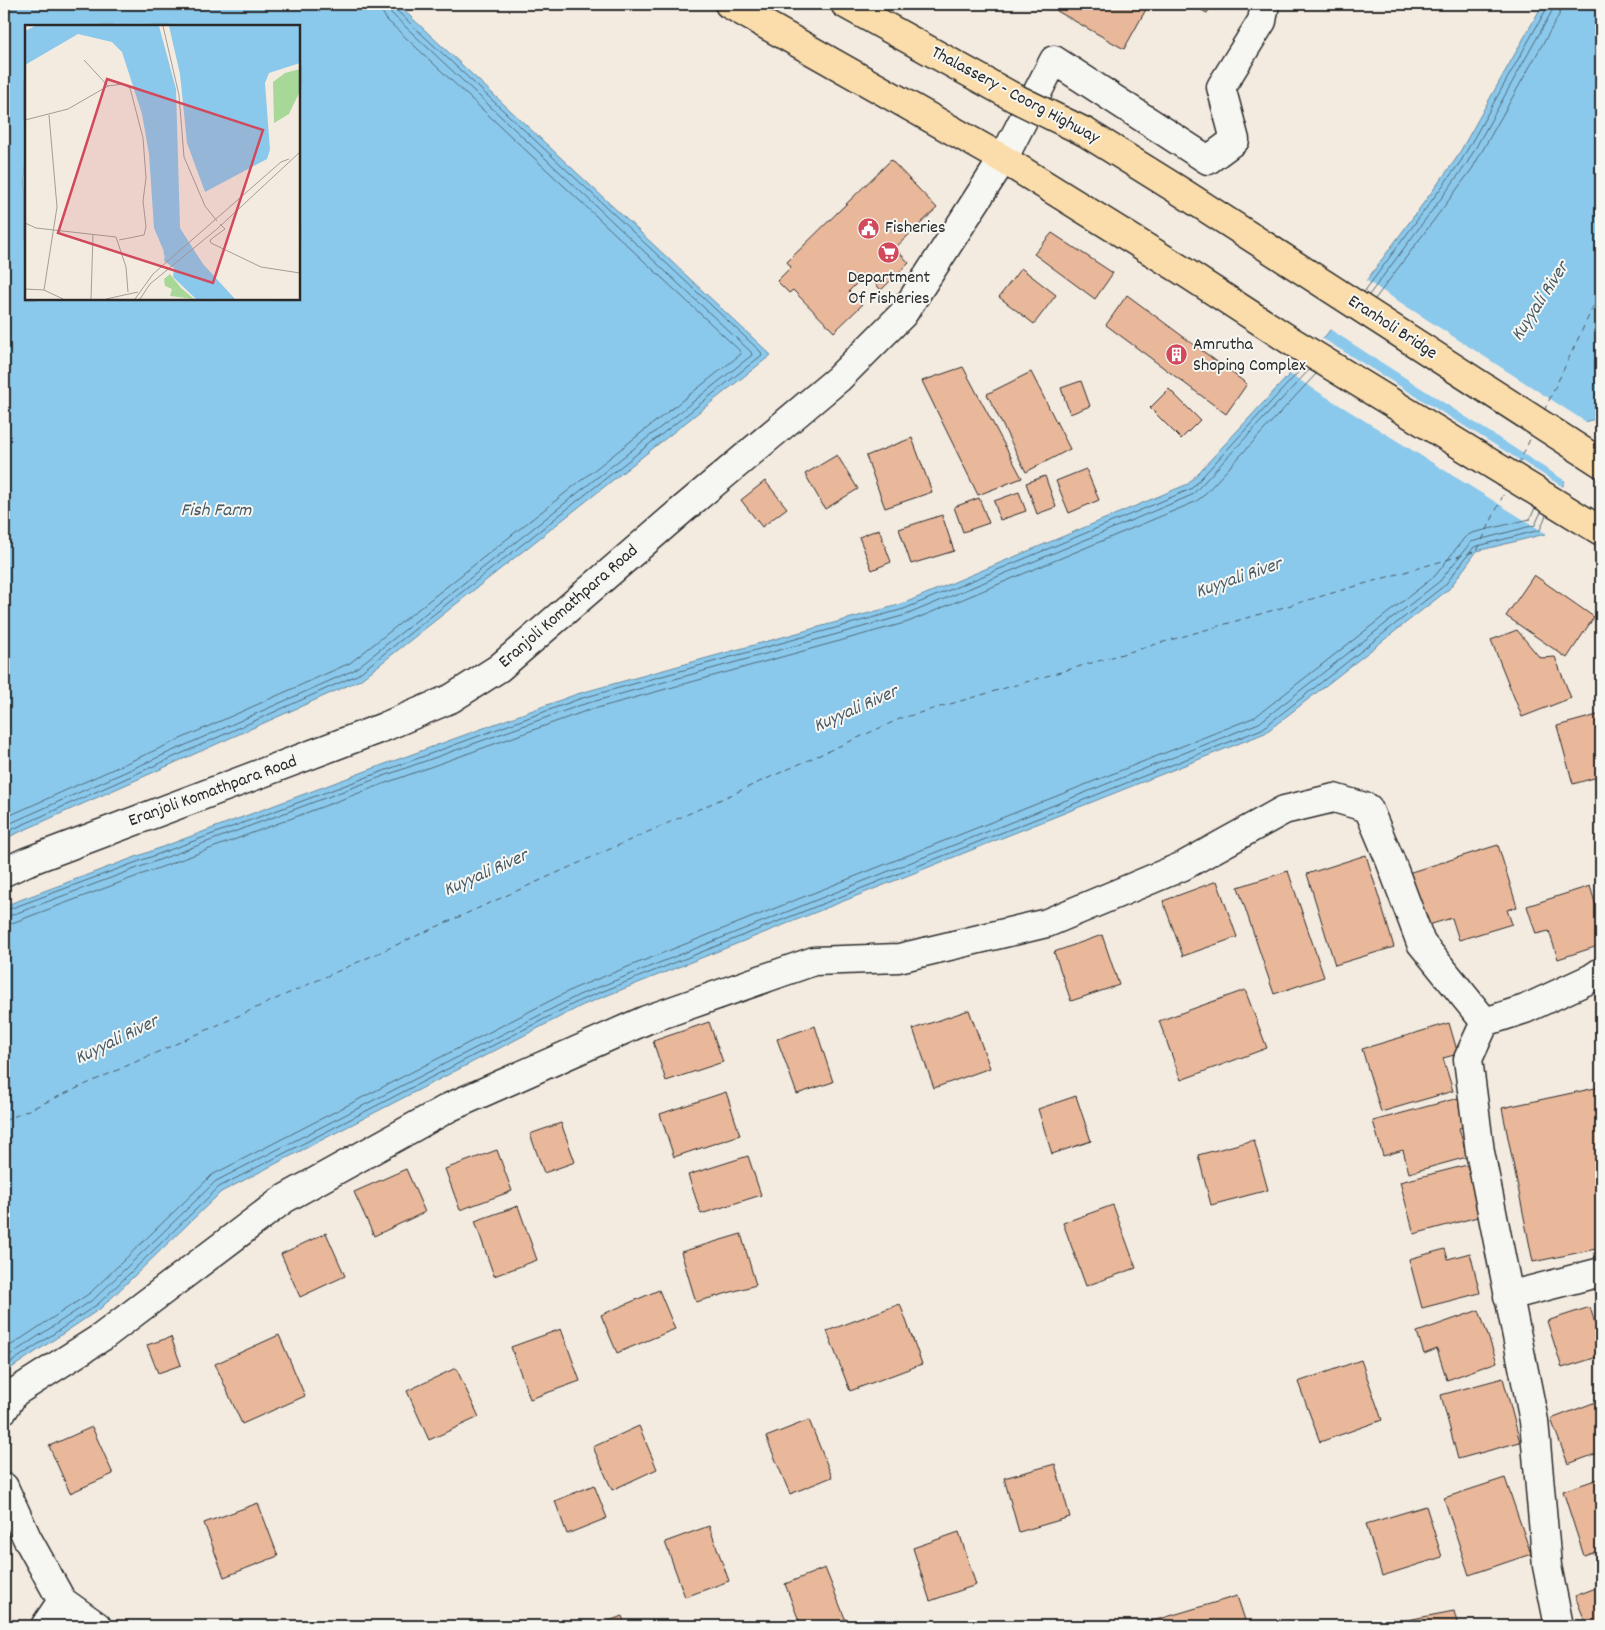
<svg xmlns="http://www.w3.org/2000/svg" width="1605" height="1630" font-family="Dekko,sans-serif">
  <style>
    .water { fill: #8bc9ec; stroke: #658a9f; fill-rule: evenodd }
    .pier { fill: #f3eae0 }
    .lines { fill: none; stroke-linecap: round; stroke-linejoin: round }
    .shore { stroke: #516a78; stroke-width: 1 }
    .ferry { stroke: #485a65; stroke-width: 1; stroke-dasharray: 6 5; stroke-linecap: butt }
    .building { fill: #e9b89a; stroke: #2b2b2b }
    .minor-casing { stroke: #2b2b2b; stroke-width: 31 }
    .secondary-casing { stroke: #2b2b2b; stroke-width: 31 }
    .primary-casing { stroke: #2b2b2b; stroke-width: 31 }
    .minor { stroke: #f6f6f2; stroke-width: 28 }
    .secondary { stroke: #f6f6f2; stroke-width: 28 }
    .primary { stroke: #fbddab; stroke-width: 28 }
    .primary-bridge-casing { stroke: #2b2b2b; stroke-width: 31; stroke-linecap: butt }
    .primary-bridge { stroke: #fbddab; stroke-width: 28 }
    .labels { text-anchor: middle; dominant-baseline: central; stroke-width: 4; stroke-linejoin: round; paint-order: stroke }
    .street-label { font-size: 18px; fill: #2b2b2b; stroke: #f6f6f2 }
    .poi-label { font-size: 18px; fill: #2b2b2b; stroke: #f6f6f2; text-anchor: start }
    .water-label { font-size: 19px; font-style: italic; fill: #485a65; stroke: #f6f6f2 }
    .inset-river { fill: none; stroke: #8bc9ec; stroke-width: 2.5 }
    .inset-road { fill: none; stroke: #a39e98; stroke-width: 1 }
    .view { fill: #d1495b; fill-opacity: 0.15; stroke: #d1495b; stroke-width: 2.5 }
    .inset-edge { fill: none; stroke: #2b2b2b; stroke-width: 2.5 }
  </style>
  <rect width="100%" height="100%" fill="#f3eae0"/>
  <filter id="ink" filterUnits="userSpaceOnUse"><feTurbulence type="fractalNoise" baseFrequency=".02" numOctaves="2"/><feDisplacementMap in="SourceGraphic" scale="10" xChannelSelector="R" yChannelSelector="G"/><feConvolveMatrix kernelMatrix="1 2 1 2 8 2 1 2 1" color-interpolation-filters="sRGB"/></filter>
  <g filter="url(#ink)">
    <path class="water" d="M4,4H397L771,355L360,680L4,839ZM26,26H299V299H26Z
      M1543,4H1601V418L1587,421L1545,534L1477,551L1449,589L1265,733L583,1005L221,1192L101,1308L4,1373V906L377,767L577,694L902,604L1188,484L1327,334L1456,159Z"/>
    <path class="pier" d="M1364,279L1589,424L1567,482L1328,328Z
      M1320,337L1565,488L1547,534L1288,373Z"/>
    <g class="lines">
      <path class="shore" d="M1364,292L1461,161L1547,8V4
        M1369,295L1466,165L1552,11L1554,4
        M1375,299L1472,169L1559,15L1561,4
        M4,818L350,663L741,354L740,351L387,20L382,12L381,4
        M4,826L354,670L752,355L751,352L392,14L389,10L388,4
        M4,833L357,675L762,355L761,352L396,10L394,4
        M4,911L579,699L904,609L1191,489L1304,366
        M4,917L9,916L381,777L581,705L906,615L1192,495L1309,370
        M4,925L12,923L383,784L583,712L908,622L1195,502L1202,497L1316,374
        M4,1350L90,1293L212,1175L575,988L1255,717L1435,576L1465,537L1472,533L1530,519L1535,508
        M4,1359L94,1299L216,1181L579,995L1259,723L1440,581L1471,542L1535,525L1541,512
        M4,1367L98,1304L219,1187L581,1000L1262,729L1445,585L1474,547L1540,530L1546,515"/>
      <path class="ferry" d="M1544,411L1601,290
        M1518,465L1532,435
        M4,1121L902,718L1477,551L1506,489"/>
    </g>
    <path class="building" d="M1061,4H1149L1124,49L1057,11Z
      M1190,4H1212L1207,13Z
      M891,160L937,208L895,248L909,263L881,290L866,274L849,291L862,305L834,332L793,290L789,293L777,281L791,267L787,262Z
      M1052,233L1113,273L1095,299L1034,254Z
      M1021,268L1056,295L1034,324L999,297Z
      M1127,295L1247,384L1226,414L1106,325Z
      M963,367L1022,478L978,495L922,381Z
      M1031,372L1070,449L1026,472L987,394Z
      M1081,381L1090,406L1070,414L1061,388Z
      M1169,389L1200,420L1181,439L1150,408Z
      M912,438L932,492L885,508L866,456Z
      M837,455L858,489L825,509L805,474Z
      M1086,469L1099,500L1069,513L1056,481Z
      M1045,476L1056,507L1037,514L1026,483Z
      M765,481L787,508L762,527L741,500Z
      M1019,492L1026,511L1000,520L994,501Z
      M979,498L989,523L963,532L954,507Z
      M942,515L954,551L911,564L899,529Z
      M879,529L891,562L872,570L859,537Z
      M1534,575L1594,617L1567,658L1506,616Z
      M1517,630L1540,658L1555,657L1571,698L1522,717L1491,640Z
      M1601,714V776L1573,784L1557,726Z
      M1498,845L1517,907L1507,910L1512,924L1459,940L1452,918L1425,926L1408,873Z
      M1366,855L1394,947L1335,965L1307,874Z
      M1288,871L1324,977L1274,994L1238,887Z
      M1217,881L1237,937L1183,956L1163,901Z
      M1590,886L1601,922V945L1558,959L1549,931L1536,934L1527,906Z
      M1102,935L1119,985L1071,1001L1054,952Z
      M1245,990L1267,1048L1181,1080L1159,1021Z
      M969,1010L990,1068L934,1088L913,1029Z
      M709,1022L723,1062L666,1081L653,1041Z
      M1449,1023L1458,1054L1443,1058L1453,1091L1381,1112L1362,1049Z
      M815,1026L833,1082L797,1094L777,1039Z
      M1600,1087L1601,1248L1533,1262L1502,1108Z
      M726,1092L740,1135L674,1157L660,1114Z
      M1076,1096L1091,1141L1052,1154L1038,1109Z
      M1462,1097L1470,1125L1459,1128L1467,1157L1409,1173L1403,1150L1383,1156L1373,1121Z
      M561,1123L575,1162L544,1173L530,1134Z
      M1254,1140L1268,1190L1211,1205L1198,1155Z
      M497,1150L512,1191L460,1210L445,1169Z
      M748,1156L761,1195L701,1214L688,1175Z
      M1467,1165L1481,1216L1414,1234L1400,1182Z
      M406,1169L425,1212L374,1236L354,1192Z
      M1113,1205L1136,1268L1086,1286L1063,1223Z
      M518,1206L537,1260L494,1276L475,1221Z
      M326,1233L345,1276L300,1297L281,1254Z
      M741,1234L756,1285L696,1302L681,1252Z
      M1445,1249L1448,1259L1470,1253L1480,1293L1422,1308L1409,1259Z
      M659,1290L675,1329L617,1353L601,1315Z
      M900,1304L922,1364L850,1391L827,1331Z
      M1590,1307L1601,1343V1356L1562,1368L1547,1321Z
      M1479,1310L1497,1362L1447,1380L1437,1349L1424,1354L1417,1332Z
      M561,1329L580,1381L530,1399L511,1347Z
      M279,1335L305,1396L242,1424L215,1364Z
      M171,1337L181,1365L158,1373L147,1345Z
      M1361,1360L1382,1420L1320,1442L1298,1382Z
      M456,1368L479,1417L429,1440L407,1391Z
      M1503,1378L1520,1442L1458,1459L1441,1395Z
      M1601,1400V1452L1568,1464L1551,1419Z
      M809,1420L832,1477L790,1494L766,1437Z
      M639,1426L657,1469L612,1490L593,1447Z
      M92,1427L113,1474L70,1493L49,1446Z
      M1055,1464L1070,1517L1019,1532L1004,1478Z
      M1505,1478L1531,1554L1469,1575L1444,1498Z
      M1601,1478V1550L1584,1556L1563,1491Z
      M594,1485L607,1518L567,1534L555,1501Z
      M258,1503L278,1556L224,1577L204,1523Z
      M1426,1506L1442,1557L1382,1576L1366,1524Z
      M709,1526L729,1581L685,1597L665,1542Z
      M959,1532L976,1585L930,1601L913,1548Z
      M825,1568L848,1626H801L785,1584Z
      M1601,1586V1626H1587L1575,1596Z
      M1237,1596L1247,1626H1136Z
      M1454,1611L1458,1626H1403L1402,1621Z
      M622,1616L626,1626H596Z"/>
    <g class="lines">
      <defs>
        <path id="minor" d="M1003,159L1054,60L1208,160L1235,140L1221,87L1262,21L1265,4
          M1508,1296L1601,1272
          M4,1409L14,1393L102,1337L284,1199L450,1107L646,1020L814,961L899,958L1047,923L1183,866L1284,810L1334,798L1368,808L1390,860L1421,943L1485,1022
          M4,1487L27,1538L62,1601L97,1626
          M45,1626L62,1601
          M1559,1626L1547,1566L1534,1421L1480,1152L1468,1059L1485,1022L1525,1009L1592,978L1601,972"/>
        <path id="secondary" d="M4,872L26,862L384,727L452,698L499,668L682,510L838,379L903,314L1003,159"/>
        <path id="primary" d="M729,4L1003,159L1180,269L1291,341L1601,531
          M845,4L1015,98
          M1085,132L1183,193L1601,463"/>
      </defs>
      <use href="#minor" class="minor-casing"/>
      <use href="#secondary" class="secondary-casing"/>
      <use href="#primary" class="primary-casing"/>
      <use href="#minor" class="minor"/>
      <use href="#secondary" class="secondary"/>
      <use href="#primary" class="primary"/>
      <defs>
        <path id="primary-bridge" d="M1015,98L1085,132"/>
      </defs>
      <use href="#primary-bridge" class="primary-bridge-casing"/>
      <use href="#primary-bridge" class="primary-bridge"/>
    </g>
  </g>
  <defs>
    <symbol id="civic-disc" viewBox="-11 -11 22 22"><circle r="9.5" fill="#d1495b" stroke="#f6f6f2"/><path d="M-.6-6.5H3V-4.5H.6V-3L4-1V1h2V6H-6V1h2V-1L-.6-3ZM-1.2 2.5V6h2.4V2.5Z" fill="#fff"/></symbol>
    <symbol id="supermarket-disc" viewBox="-11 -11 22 22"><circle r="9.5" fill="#d1495b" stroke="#f6f6f2"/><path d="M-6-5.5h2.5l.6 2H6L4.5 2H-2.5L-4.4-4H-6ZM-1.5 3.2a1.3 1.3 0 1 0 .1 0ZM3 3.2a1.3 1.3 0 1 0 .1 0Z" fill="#fff"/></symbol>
    <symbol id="building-disc" viewBox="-11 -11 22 22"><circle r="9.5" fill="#d1495b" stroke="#f6f6f2"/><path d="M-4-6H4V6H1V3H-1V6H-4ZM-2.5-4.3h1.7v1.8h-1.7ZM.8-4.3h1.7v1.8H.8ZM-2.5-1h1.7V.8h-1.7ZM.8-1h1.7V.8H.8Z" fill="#fff"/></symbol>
  </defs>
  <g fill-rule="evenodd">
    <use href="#civic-disc" x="856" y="216" width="25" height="25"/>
    <use href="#supermarket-disc" x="876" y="240" width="25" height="25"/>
    <use href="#building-disc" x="1164" y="342" width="25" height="25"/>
  </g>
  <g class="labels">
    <g class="street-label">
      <text transform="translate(1015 96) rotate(28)">Thalassery - Coorg Highway</text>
      <text transform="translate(1392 328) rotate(33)">Eranholi Bridge</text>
      <text transform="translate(569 607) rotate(-41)">Eranjoli Komathpara Road</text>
      <text transform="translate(213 792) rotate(-20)">Eranjoli Komathpara Road</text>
    </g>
    <g class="poi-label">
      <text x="885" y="228">Fisheries</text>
      <text x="889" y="278" text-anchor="middle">Department<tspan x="889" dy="21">Of Fisheries</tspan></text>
      <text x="1193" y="345">Amrutha<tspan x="1193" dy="21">Shoping Complex</tspan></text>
    </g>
    <g class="water-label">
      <text transform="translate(1541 302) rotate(-57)">Kuyyali River</text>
      <text x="216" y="511">Fish Farm</text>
      <text transform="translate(1239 579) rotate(-19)">Kuyyali River</text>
      <text transform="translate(856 710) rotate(-24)">Kuyyali River</text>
      <text transform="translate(486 874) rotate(-24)">Kuyyali River</text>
      <text transform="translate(117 1041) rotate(-26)">Kuyyali River</text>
    </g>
  </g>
  <g transform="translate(25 25)">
    <rect width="275" height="275" fill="#f3eae0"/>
    <path d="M275,44V66L264,89L249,98L248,57L260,48ZM145,249L156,263L169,274L145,271L147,264L140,261L139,254Z" fill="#a7d898"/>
    <path d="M10,1H134L151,64L155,203L178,239L210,274H171L148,252L149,243L139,236L140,229L129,203L124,129L117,89L97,27L87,17L53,9L0,40V6ZM144,1H275V38L244,48L240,58L245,125L242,134L180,167L162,118L155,49Z" fill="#8bc9ec"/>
    <path class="inset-river" d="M99,1L131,70L142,169L140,229L144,233M0,16L29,1M151,239L187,274"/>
    <path class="inset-road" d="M138,1L154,70L159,132L180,181L192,196M59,35L83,61M0,95L43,84L83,61L98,59L105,63L118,113L121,153L118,176L121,202L119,210L94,215M0,198L11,203L91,212L101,242L103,267M195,199L200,204L185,215L186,218L236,242L275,248M0,264L19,265L38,274M19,265L32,182L24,90M66,274L68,209M81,274L113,267M110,274L128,249L256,137L264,134M115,274L125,259L192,204L275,127"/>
    <path class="view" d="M82,54L238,105L188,258L33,208Z"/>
    <rect width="275" height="275" class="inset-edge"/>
  </g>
  <rect width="1605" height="1630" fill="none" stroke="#f6f6f2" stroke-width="20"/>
  <rect x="10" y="10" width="1585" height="1610" fill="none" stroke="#2b2b2b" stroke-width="2" filter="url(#ink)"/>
</svg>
